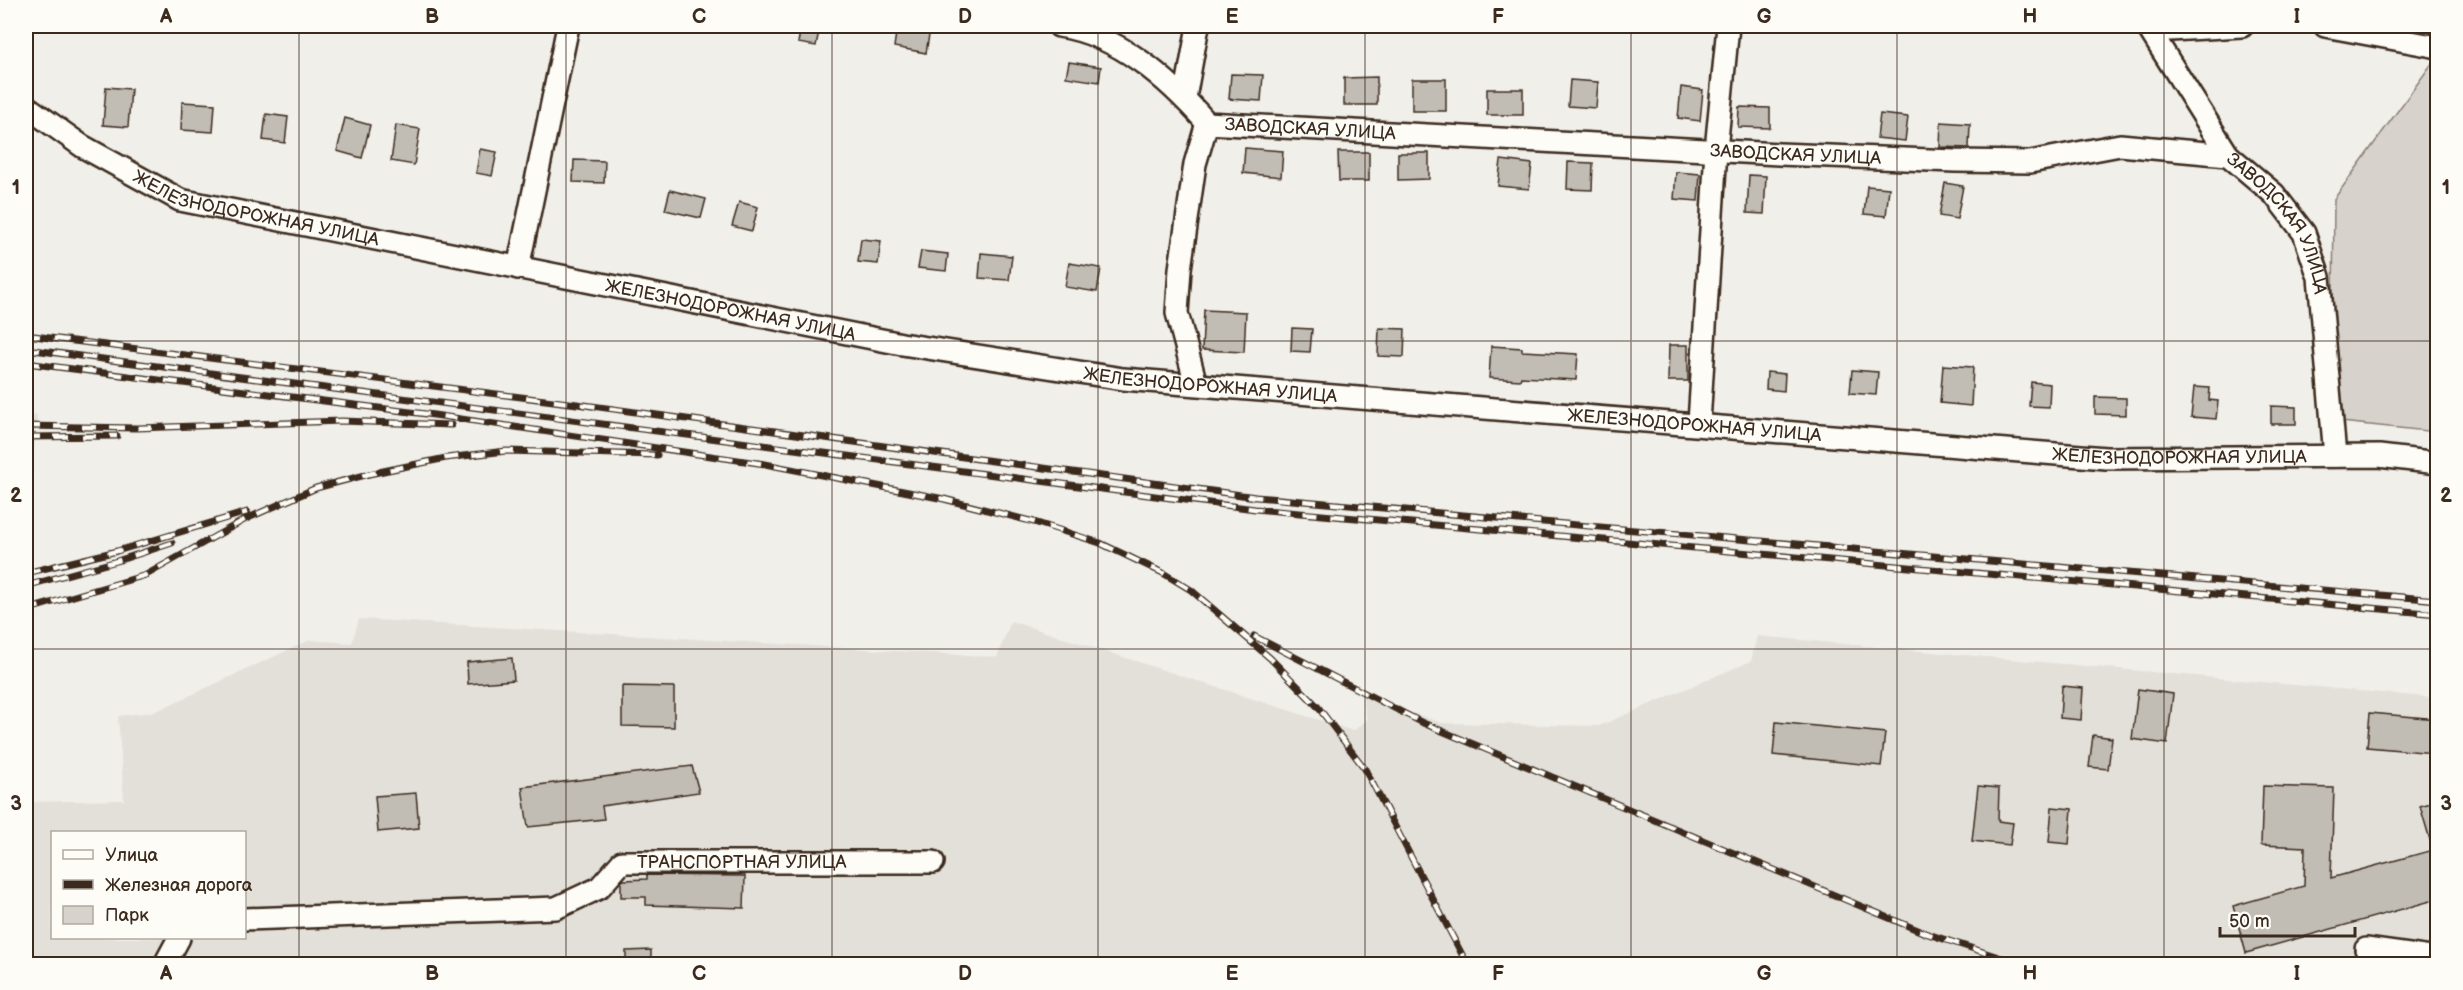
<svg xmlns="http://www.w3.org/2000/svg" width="2463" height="990" font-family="'Balsamiq Sans',sans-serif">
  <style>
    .built { fill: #e3e0da; fill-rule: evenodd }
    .green { fill: #d7d2cc; stroke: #897e75; stroke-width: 1.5 }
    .building { fill: #c1bcb4; stroke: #3b2a1e; stroke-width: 1.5 }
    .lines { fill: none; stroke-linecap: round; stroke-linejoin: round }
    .minor-casing { stroke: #3b2a1e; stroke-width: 26 }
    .minor { stroke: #fdfcf7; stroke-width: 21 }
    .rail-casing { stroke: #3b2a1e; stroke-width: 7 }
    .rail { stroke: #fdfcf7; stroke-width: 4.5; stroke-dasharray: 14; stroke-linecap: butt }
    .grid { fill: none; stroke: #3b2a1e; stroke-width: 1.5; stroke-opacity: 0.55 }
    .labels { text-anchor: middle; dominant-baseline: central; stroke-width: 6; stroke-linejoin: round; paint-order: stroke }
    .street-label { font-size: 18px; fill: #3b2a1e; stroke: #fdfcf7 }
    .neatline { fill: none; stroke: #3b2a1e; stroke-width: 2 }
    .grid-label { font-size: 20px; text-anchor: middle; font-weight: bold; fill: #3b2a1e }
  </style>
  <rect width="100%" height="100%" fill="#f1efea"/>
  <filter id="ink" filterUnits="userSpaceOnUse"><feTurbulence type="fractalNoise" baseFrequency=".0167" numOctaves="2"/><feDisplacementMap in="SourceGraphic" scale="12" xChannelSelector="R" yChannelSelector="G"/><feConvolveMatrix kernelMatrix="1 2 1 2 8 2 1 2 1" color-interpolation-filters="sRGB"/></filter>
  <g filter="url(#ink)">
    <path class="built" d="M26,414L37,415L26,555Z
      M359,619L997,657L1011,621L1353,731L1367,720L1362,696L1442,723L1599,726L1751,661L1757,636L2437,698V964H26V802L124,800L118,716L154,712L310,640L352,643ZM52,832H244V938H52Z"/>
    <path class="green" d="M2433,62H2437V432L2332,421L2334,199Z"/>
    <path class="building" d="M801,26H820L816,46L798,43Z
      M897,26L930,29L926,53L894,47Z
      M1069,62L1101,67L1099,82L1066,77Z
      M1231,74L1263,75L1261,101L1229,99Z
      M1377,77V105H1344V78Z
      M1412,79H1446V111H1412Z
      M1570,80L1598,82L1596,108L1568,106Z
      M106,87L131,89L128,127L103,125Z
      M1681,87L1703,90L1700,121L1678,118Z
      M1487,89H1523V115H1487Z
      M182,102L215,104L213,132L181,130Z
      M1739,107L1770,108V128L1738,127Z
      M266,114L288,117L285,143L263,140Z
      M1880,114L1908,117L1905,141L1877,138Z
      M345,118L370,125L362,158L337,151Z
      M1941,122L1970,124L1969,148L1940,147Z
      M396,125L420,129L414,165L391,161Z
      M1245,148L1283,151L1281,177L1243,173Z
      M480,149L497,152L492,176L476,173Z
      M1338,152H1369V181H1339Z
      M1398,153H1429V179L1398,180Z
      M574,160L605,161L604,183L573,182Z
      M1501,160L1532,164L1529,189L1498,186Z
      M1568,162L1593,163L1592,190L1567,189Z
      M1676,172L1700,174L1698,201L1674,199Z
      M1749,175L1766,176L1764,214L1747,213Z
      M1945,183L1963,186L1957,219L1939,216Z
      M1867,186L1889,188L1886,216L1864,214Z
      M670,190L706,199L701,218L665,210Z
      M739,202L758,207L752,231L732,226Z
      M861,239L881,241L878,264L858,262Z
      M921,251L948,254L946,271L918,268Z
      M981,253L1012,256L1009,280L979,278Z
      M1069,263L1101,268L1097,292L1065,287Z
      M1204,310L1246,312L1244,352L1202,350Z
      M1292,328L1312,329L1310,352L1291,351Z
      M1379,328L1405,329L1404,357L1378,356Z
      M1669,345H1688V381H1668Z
      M1491,346L1522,348V351L1578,354L1576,380L1521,377L1520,380L1489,378Z
      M1943,365L1973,367L1971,406L1940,403Z
      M1852,370L1878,372L1876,395L1850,393Z
      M1767,372L1785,374L1784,391L1766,389Z
      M2031,382L2050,384L2049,407L2029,406Z
      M2194,387L2210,388L2209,400L2218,401L2216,419L2191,417Z
      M2095,397L2126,398V415L2095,414Z
      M2271,406L2296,407V424H2271Z
      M512,658L514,680L468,684L467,662Z
      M622,686L674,687V727L622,726Z
      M2062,686L2083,688L2081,720L2060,718Z
      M2138,689L2173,694L2167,744L2132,739Z
      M2370,713L2437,719L2434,753L2367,747Z
      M1776,722L1885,733L1881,766L1773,755Z
      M2093,735L2112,738L2108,769L2089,767Z
      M692,766L699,792L602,806L604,819L528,827L522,787Z
      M1978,786L1999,788L1998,821L2013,823L2010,845L1972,841Z
      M2263,786L2334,788L2331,878L2433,850L2420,806L2438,801V899L2246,953L2233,906L2304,886L2305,847L2261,845Z
      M416,793L419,828L378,832L375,796Z
      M2052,807L2072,809L2069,844L2049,842Z
      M647,875L745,876L744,908L646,905V897H621V882L624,880L647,879Z
      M651,950V964H626V951Z"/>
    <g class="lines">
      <defs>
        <g id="minor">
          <path id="s1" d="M1059,26C1119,35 1168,79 1207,123L1779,154L1955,161L2030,162L2120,145L2228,155L2274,194L2304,233L2319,277L2335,456"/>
          <path d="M2147,26L2228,155"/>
          <path d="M2325,26L2438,47"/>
          <path d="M2152,31L2242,26"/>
          <path d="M1185,98L1198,26"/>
          <path id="s2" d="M26,106L82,146L180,200L902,344L1123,379L2106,458L2379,456L2438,463"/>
          <path d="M518,268L568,26"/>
          <path d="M1196,384L1177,313L1180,269L1195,164L1207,123"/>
          <path d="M1699,423L1716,150L1728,26"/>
          <path id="s3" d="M244,919L556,908L599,888L622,862H933"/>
          <path d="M2366,949L2438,959"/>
          <path d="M165,964L179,938"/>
        </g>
      </defs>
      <use href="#minor" class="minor-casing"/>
      <use href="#minor" class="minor"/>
      <defs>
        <path id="rail" d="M26,335L577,404L1256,497L2438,600
          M26,349L1255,509L2438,614
          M26,363L434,415L765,464L944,499L1034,522L1100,543L1163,573L1191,590L1270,658L1318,707L1365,769L1467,964
          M26,426L137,428L342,421L451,425
          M26,437L117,436
          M26,573L117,551L247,512
          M26,586L117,561L172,543
          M26,610L146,575L246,519L316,488L369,474L446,458L506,451L657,455
          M1254,636L1423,723L1925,933L2020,964"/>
      </defs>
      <use href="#rail" class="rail-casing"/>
      <use href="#rail" class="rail"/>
    </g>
  </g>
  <path class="grid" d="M299,26V964M566,26V964M832,26V964M1098,26V964M1365,26V964M1631,26V964M1897,26V964M2164,26V964M26,341H2438M26,649H2438"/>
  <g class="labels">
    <g class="street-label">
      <text stroke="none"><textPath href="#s1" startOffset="284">ЗАВОДСКАЯ УЛИЦА</textPath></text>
      <text stroke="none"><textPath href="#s1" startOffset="770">ЗАВОДСКАЯ УЛИЦА</textPath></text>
      <text stroke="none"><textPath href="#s2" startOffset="256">ЖЕЛЕЗНОДОРОЖНАЯ УЛИЦА</textPath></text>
      <text stroke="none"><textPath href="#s1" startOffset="1292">ЗАВОДСКАЯ УЛИЦА</textPath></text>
      <text stroke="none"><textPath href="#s2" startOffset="742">ЖЕЛЕЗНОДОРОЖНАЯ УЛИЦА</textPath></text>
      <text stroke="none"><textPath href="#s2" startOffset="1228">ЖЕЛЕЗНОДОРОЖНАЯ УЛИЦА</textPath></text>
      <text stroke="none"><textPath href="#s2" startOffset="1714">ЖЕЛЕЗНОДОРОЖНАЯ УЛИЦА</textPath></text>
      <text stroke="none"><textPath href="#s2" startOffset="2200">ЖЕЛЕЗНОДОРОЖНАЯ УЛИЦА</textPath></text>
      <text stroke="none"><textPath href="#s3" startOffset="514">ТРАНСПОРТНАЯ УЛИЦА</textPath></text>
    </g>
  </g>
  <rect width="2463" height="990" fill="none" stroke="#fdfcf7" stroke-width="66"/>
  <rect x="51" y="831" width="195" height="108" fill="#fdfcf7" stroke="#afa8a0" stroke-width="1.5"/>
  <rect x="63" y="850" width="30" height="9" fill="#fdfcf7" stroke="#afa8a0" stroke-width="1.5"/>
  <text x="105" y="861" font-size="18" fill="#3b2a1e">Улица</text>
  <rect x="63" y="880" width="30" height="9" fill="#3b2a1e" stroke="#afa8a0" stroke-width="1.5"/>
  <text x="105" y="891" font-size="18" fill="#3b2a1e">Железная дорога</text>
  <rect x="63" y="906" width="30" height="18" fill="#d7d2cc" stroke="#afa8a0" stroke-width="1.5"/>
  <text x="105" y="921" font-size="18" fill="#3b2a1e">Парк</text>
  <path d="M2220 927v9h135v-9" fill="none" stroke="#3b2a1e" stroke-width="3"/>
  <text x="2229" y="927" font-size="18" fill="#3b2a1e" stroke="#fdfcf7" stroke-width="4.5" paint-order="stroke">50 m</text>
  <rect x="33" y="33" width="2397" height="924" class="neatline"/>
  <g class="grid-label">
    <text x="166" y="23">A</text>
    <text x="432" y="23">B</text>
    <text x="699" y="23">C</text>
    <text x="965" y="23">D</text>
    <text x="1232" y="23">E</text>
    <text x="1498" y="23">F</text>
    <text x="1764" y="23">G</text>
    <text x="2030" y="23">H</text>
    <text x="2297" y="23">I</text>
    <text x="16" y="194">1</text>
    <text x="2446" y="194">1</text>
    <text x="16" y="502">2</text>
    <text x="2446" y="502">2</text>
    <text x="16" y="810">3</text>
    <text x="2446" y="810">3</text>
    <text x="166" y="980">A</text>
    <text x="432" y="980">B</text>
    <text x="699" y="980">C</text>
    <text x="965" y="980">D</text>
    <text x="1232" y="980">E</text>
    <text x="1498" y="980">F</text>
    <text x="1764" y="980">G</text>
    <text x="2030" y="980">H</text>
    <text x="2297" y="980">I</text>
  </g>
</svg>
